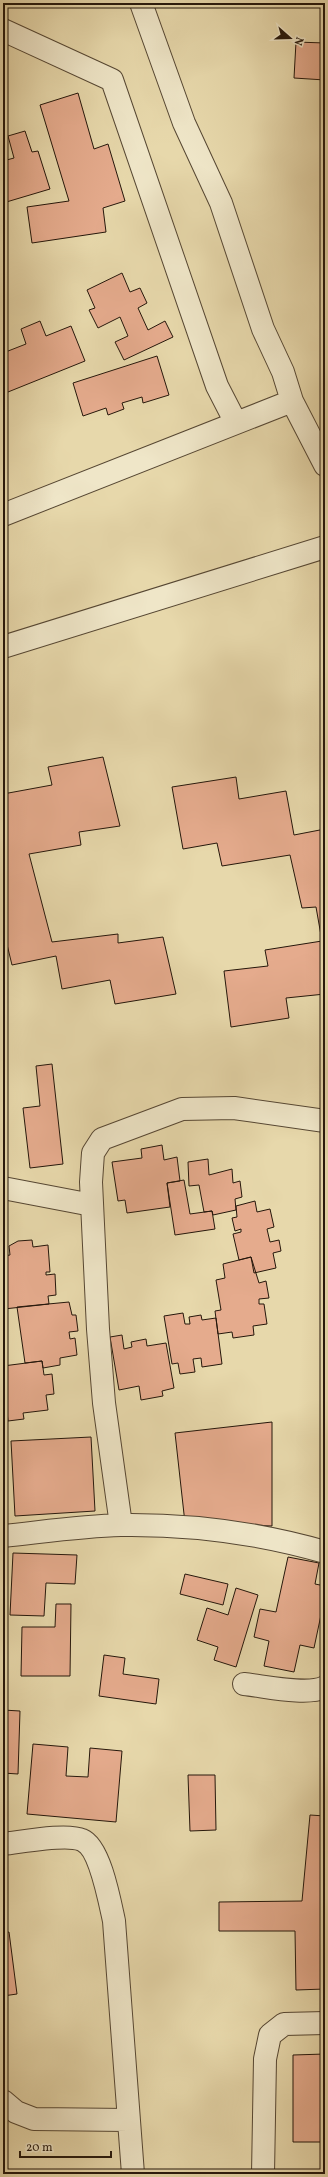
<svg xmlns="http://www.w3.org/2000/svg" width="328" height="2177" font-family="Vollkorn,serif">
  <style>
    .building { fill: #e5ab8d; stroke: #25170b }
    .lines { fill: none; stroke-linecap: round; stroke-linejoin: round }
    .minor-casing { stroke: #564733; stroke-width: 24 }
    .minor { stroke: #efe6c8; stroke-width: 22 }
  </style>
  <rect width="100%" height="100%" fill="#e7d8ab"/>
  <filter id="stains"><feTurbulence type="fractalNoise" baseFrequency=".005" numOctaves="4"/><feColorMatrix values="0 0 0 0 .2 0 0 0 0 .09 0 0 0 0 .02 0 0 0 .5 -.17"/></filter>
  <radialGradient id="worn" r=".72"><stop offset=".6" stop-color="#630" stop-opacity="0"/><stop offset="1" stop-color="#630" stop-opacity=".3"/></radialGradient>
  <path class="building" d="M296,42L325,43V80L294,78Z
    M78,93L94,149L108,144L125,201L103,208L106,232L32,243L27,207L69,201L40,105Z
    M25,131L32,152L38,151L50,189L3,203V161L14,158L8,136Z
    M122,273L130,292L140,288L147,303L138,308L148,330L165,321L173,337L124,360L115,342L128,336L120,317L98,328L89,310L95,308L87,290Z
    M40,321L46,336L71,326L85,361L3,394V353L26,344L21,329Z
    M157,356L169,395L143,403L142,397L122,403L124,409L108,415L106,408L83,416L73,383Z
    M103,757L120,826L79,832L81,845L29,854L52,942L118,934V943L163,937L176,994L115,1004L110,980L62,989L56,956L12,965L3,928V794L52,785L48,767Z
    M236,777L239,799L286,791L294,835L325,829V994L286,998L289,1018L231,1027L224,971L268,966L265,950L322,941L316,907L302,908L290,855L222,866L217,843L183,849L172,787Z
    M52,1064L63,1164L30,1168L23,1108L40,1106L36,1066Z
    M162,1145L164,1160L177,1157L180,1181L167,1183L170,1207L127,1213L125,1200L118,1201L112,1162L142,1158L141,1149Z
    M208,1159L209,1175L232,1169L233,1183L240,1181L242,1197L235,1199L236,1210L213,1215L212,1211L204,1212L199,1185L189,1186L188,1162Z
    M184,1180L190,1214L212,1211L215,1229L175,1235L167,1183Z
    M255,1201L257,1212L270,1209L274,1227L267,1229L270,1242L279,1240L281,1251L273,1253L276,1268L254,1273L251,1257L239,1260L233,1234L241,1232V1229L235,1231L232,1218L237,1217L236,1206Z
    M32,1240L33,1247L48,1245L50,1272H46V1275L55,1274L56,1295L48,1296L49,1304L4,1309L3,1256L10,1255L9,1246L18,1241Z
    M251,1257L259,1283L266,1281L269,1298L259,1299V1304H264L267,1324L253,1326L254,1335L233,1338L232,1332L218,1334L215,1311L221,1310L216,1280L225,1278L223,1264Z
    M69,1302L72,1315H76L78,1331L69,1332L70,1339L75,1338L77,1355L60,1358V1365L43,1368L42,1361L25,1363L17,1307Z
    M183,1313L185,1324H190L189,1317L201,1315L202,1320L216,1318L222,1364L202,1367L201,1358L193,1359L195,1372L180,1374L178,1363L172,1364L164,1316Z
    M122,1335L124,1349L132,1347L131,1342L146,1339L147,1346L166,1343L174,1388L162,1391L163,1396L141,1400L139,1386L119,1390L110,1337Z
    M42,1361L44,1375L52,1374L54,1394L46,1395L48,1410L23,1413L24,1419L8,1421L7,1411L3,1412V1366Z
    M272,1422V1526L185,1523L175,1433Z
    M91,1437L95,1511L15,1516L11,1441Z
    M13,1553L77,1555L75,1584L46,1583L44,1616L10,1615Z
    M288,1557L319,1563L315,1584L325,1586V1596L314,1648L300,1645L294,1672L264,1666L269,1641L254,1637L260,1609L276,1612Z
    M185,1574L228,1584L223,1605L180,1594Z
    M236,1588L258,1595L236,1667L214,1660L218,1647L197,1640L207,1608L228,1615Z
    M56,1604H71L70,1676H21L22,1627H55Z
    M104,1655L125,1658L123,1674L159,1679L156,1704L99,1696Z
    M3,1710L20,1711L18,1774L3,1773Z
    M33,1744L68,1747L66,1776L88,1777L90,1748L122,1751L116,1822L27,1814Z
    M188,1775H215L216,1830L190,1831Z
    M310,1815L325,1816V1885L321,1926L325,1925V1989L296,1990L295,1931H219V1902L302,1901Z
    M9,1932L17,1994L3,1996V1933Z
    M325,2054V2142H293V2055Z"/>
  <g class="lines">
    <defs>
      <path id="minor" d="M141,3L184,123L221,203L263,329L283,372L292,401L325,465
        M3,30L112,80L217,386L236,423
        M3,515L292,401
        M3,647L325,547
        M3,1188L92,1205
        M121,1525L104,1403L98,1329L91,1182L93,1153L102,1139L182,1109L234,1108L325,1121
        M3,1536C42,1532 82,1526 121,1525C190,1524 259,1533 325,1552
        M244,1684C264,1686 308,1696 325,1687
        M3,1844C22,1842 66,1833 82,1840C100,1847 110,1903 114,1921L133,2174
        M3,2101L16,2112L34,2119L128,2120
        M263,2174L265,2059L270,2035L284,2024L325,2023"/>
    </defs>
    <use href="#minor" class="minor-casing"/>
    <use href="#minor" class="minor"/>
  </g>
  <rect width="328" height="2177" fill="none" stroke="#e7d8ab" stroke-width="16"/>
  <rect x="4" y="4" width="320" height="2169" fill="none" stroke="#25170b" stroke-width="2"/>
  <rect x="8" y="8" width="312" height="2161" fill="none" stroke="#25170b"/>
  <g transform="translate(290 38) rotate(110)" stroke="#efe6c8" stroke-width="3" paint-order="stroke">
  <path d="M0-3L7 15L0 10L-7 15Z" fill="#25170b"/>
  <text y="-6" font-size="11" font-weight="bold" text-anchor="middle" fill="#25170b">N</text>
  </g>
  <path d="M20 2151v6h91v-6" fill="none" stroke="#25170b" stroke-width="2"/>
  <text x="26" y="2151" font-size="12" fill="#25170b" stroke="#efe6c8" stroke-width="3" paint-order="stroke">20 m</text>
  <rect width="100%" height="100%" filter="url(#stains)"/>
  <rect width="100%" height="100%" fill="url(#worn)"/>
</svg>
